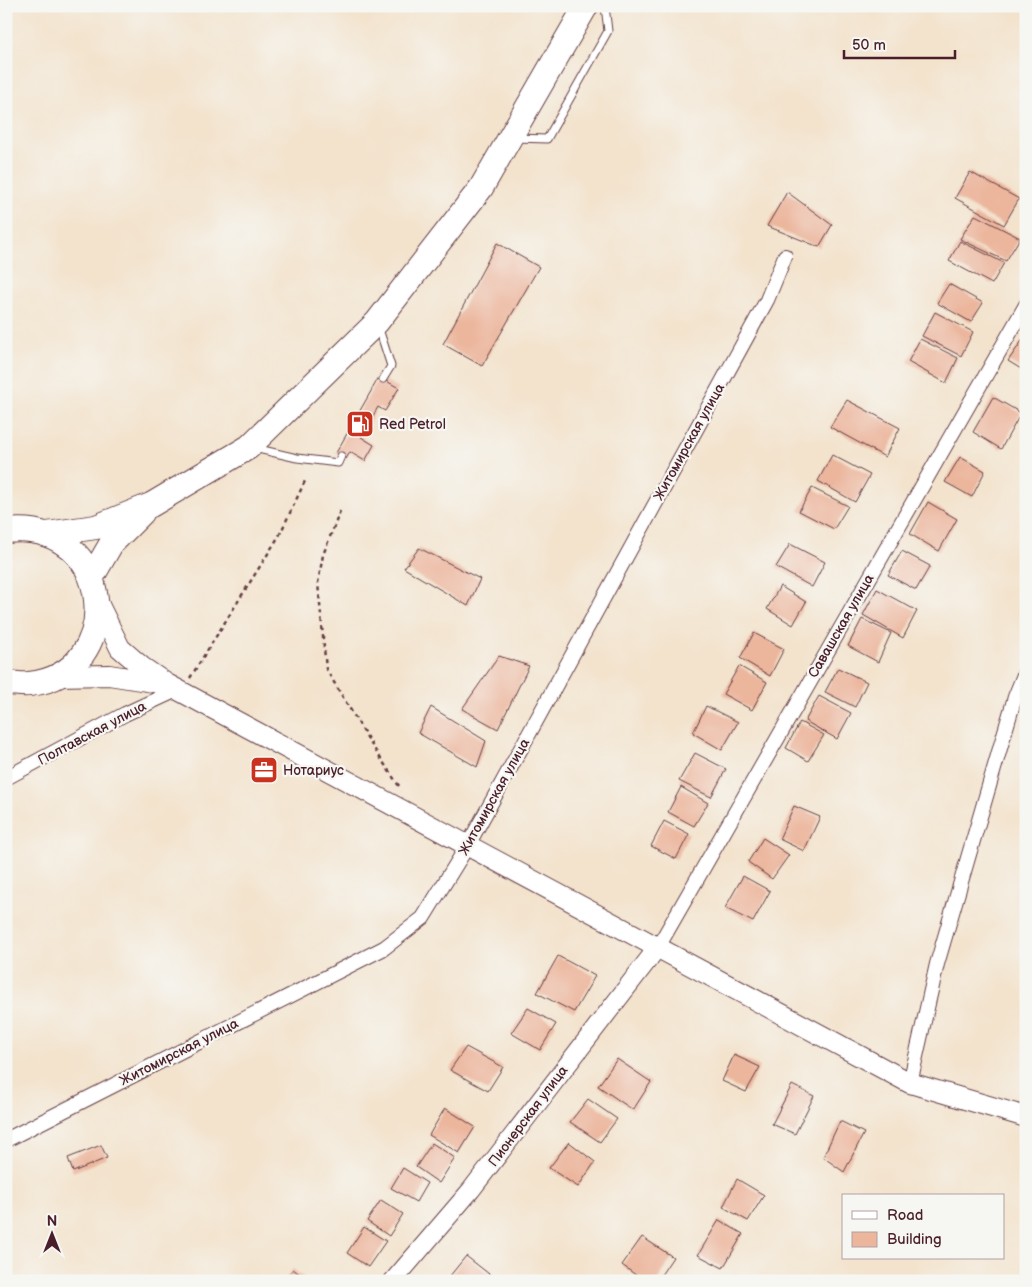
<svg xmlns="http://www.w3.org/2000/svg" width="1032" height="1287" font-family="'Balsamiq Sans',sans-serif">
  <style>
    .building { fill: #ecb69d }
    .lines { fill: none; stroke-linecap: round; stroke-linejoin: round }
    .service-casing { stroke: #633c43; stroke-width: 9 }
    .minor-casing { stroke: #633c43; stroke-width: 16 }
    .tertiary-casing { stroke: #633c43; stroke-width: 20 }
    .secondary-casing { stroke: #633c43; stroke-width: 22 }
    .trunk-casing { stroke: #633c43; stroke-width: 26 }
    .path { stroke: #633c43; stroke-width: 2.5; stroke-dasharray: 4 4; stroke-linecap: butt }
    .service { stroke: #fff; stroke-width: 7 }
    .minor { stroke: #fff; stroke-width: 14 }
    .tertiary { stroke: #fff; stroke-width: 18 }
    .secondary { stroke: #fff; stroke-width: 20 }
    .trunk { stroke: #fff; stroke-width: 24 }
    .labels { text-anchor: middle; dominant-baseline: central; stroke-width: 4.5; stroke-linejoin: round; paint-order: stroke }
    .poi-label { font-size: 14px; fill: #4a1f2b; stroke: #f6f6f2; text-anchor: start }
    .street-label { font-size: 14px; fill: #4a1f2b; stroke: #f6f6f2 }
  </style>
  <rect width="100%" height="100%" fill="#f6f6f2"/>
  <filter id="ink" filterUnits="userSpaceOnUse"><feTurbulence type="fractalNoise" baseFrequency=".02" numOctaves="2"/><feDisplacementMap in="SourceGraphic" scale="10" xChannelSelector="R" yChannelSelector="G"/><feConvolveMatrix kernelMatrix="1 2 1 2 8 2 1 2 1" color-interpolation-filters="sRGB"/></filter>
  <filter id="wash" filterUnits="userSpaceOnUse"><feTurbulence type="fractalNoise" baseFrequency=".0096" numOctaves="4" result="noise"/><feDisplacementMap in="SourceGraphic" scale="20" xChannelSelector="R" yChannelSelector="G"/><feGaussianBlur stdDeviation="1.12" result="paint"/><feColorMatrix in="noise" values="0 0 0 0 0 0 0 0 0 0 0 0 0 0 0 0 0 1.4 0 .05"/><feComposite in="paint" operator="in"/></filter>
  <g filter="url(#wash)">
    <rect width="100%" height="100%" fill="#f3e3cd"/>
    <g id="blocks">
      <path class="building" d="M970,172L1019,199L1004,225L955,198Z
        M787,192L832,225L819,247L767,226Z
        M975,215L1020,238L1006,261L960,239Z
        M960,241L1004,263L992,284L949,261Z
        M497,243L539,267L482,366L443,344Z
        M949,284L983,303L971,322L937,303Z
        M935,312L973,332L961,356L922,336Z
        M1026,335V372L1008,361Z
        M920,339L958,358L946,383L908,362Z
        M379,377L399,388L385,411L378,407L361,437L374,445L365,461L350,452L346,459L336,453Z
        M993,397L1021,413L1001,449L973,432Z
        M847,400L900,428L885,457L830,427Z
        M832,455L870,475L855,502L818,481Z
        M960,457L985,471L972,497L945,482Z
        M812,488L848,506L834,529L799,511Z
        M928,502L957,519L939,551L910,534Z
        M790,544L825,562L812,587L776,567Z
        M419,548L480,579L468,606L404,568Z
        M902,551L930,566L916,590L888,575Z
        M780,586L806,602L793,625L767,609Z
        M877,589L917,611L903,638L863,615Z
        M862,619L891,633L878,662L848,646Z
        M754,633L784,649L770,676L740,658Z
        M499,656L529,666L498,729L462,709Z
        M739,666L767,682L752,710L723,694Z
        M838,668L867,682L855,707L825,692Z
        M819,696L851,713L837,739L805,721Z
        M706,706L738,722L722,750L693,733Z
        M431,707L486,741L477,767L418,733Z
        M800,722L824,735L808,761L786,748Z
        M695,753L726,769L711,797L679,781Z
        M681,787L708,803L694,826L668,812Z
        M794,806L820,817L804,851L779,839Z
        M664,821L689,834L676,859L651,846Z
        M763,838L789,855L772,879L748,862Z
        M743,876L770,891L753,922L725,908Z
        M558,956L595,976L574,1012L537,993Z
        M528,1008L556,1024L540,1050L511,1033Z
        M466,1047L503,1067L488,1091L450,1070Z
        M734,1055L760,1067L746,1092L722,1081Z
        M617,1059L651,1082L633,1110L598,1086Z
        M792,1085L814,1096L795,1134L772,1124Z
        M588,1099L617,1119L600,1142L570,1122Z
        M445,1108L475,1127L459,1153L429,1135Z
        M840,1121L864,1133L844,1172L823,1157Z
        M569,1142L595,1162L578,1187L549,1168Z
        M432,1143L455,1158L439,1183L416,1167Z
        M101,1145L107,1158L73,1172L68,1158Z
        M403,1168L427,1183L416,1202L391,1188Z
        M737,1179L764,1195L748,1221L723,1207Z
        M381,1200L403,1214L389,1236L367,1221Z
        M719,1220L743,1234L723,1268L698,1255Z
        M364,1227L386,1241L368,1267L347,1253Z
        M642,1237L673,1257L657,1281H644L622,1265Z
        M466,1256L498,1281H453L449,1277Z
        M293,1269L308,1281H284Z"/>
    </g>
  </g>
  <g filter="url(#ink)">
    <use href="#blocks" fill-opacity="0" stroke="#633c43" stroke-width="1"/>
    <g class="lines">
      <defs>
        <path id="service" d="M516,138L547,139L608,31L605,6
          M378,326L391,366L383,379
          M254,448L297,458L338,463L341,456"/>
        <path id="minor" d="M6,778L125,714L179,689
          M658,947L1026,305
          M910,1083L937,964L1015,697L1026,670
          M6,1140L384,948L423,918L468,845L767,300L785,256"/>
        <path id="tertiary" d="M393,1281L471,1190L658,947"/>
        <path id="secondary" d="M98,603L120,648L142,667L167,684L910,1083L1026,1117
          M55,676L109,675L160,683"/>
        <path id="trunk" d="M6,531C116,518 128,674 29,684C22,685 14,683 6,683
          M47,534L96,527L151,505L249,447L377,322L481,188L586,6
          M92,577L111,544L142,513"/>
      </defs>
      <use href="#service" class="service-casing"/>
      <use href="#minor" class="minor-casing"/>
      <use href="#tertiary" class="tertiary-casing"/>
      <use href="#secondary" class="secondary-casing"/>
      <use href="#trunk" class="trunk-casing"/>
      <path class="path" d="M340,511L323,555L318,583L326,669L371,744L401,789
        M190,678L279,536L306,479"/>
      <use href="#service" class="service"/>
      <use href="#minor" class="minor"/>
      <use href="#tertiary" class="tertiary"/>
      <use href="#secondary" class="secondary"/>
      <use href="#trunk" class="trunk"/>
    </g>
  </g>
  <defs>
    <symbol id="fuel-square" viewBox="-11 -11 22 22"><rect x="-9" y="-9" width="18" height="18" rx="4" fill="#c8321e" stroke="#f6f6f2"/><path d="M-5.5-6h7V0h2V4h1.3V-2.5L3-4.5l.8-.8L6-3V5H2.5V1h-1V6h-7ZM-4.2-4.7v3.2H.2V-4.7Z" fill="#fff"/></symbol>
    <symbol id="office-square" viewBox="-11 -11 22 22"><rect x="-9" y="-9" width="18" height="18" rx="4" fill="#c8321e" stroke="#f6f6f2"/><path d="M-6-3h4V-5.5h4V-3h4V5H-6ZM-1-4.5V-3h2v-1.5ZM-6 0V1H6V0Z" fill="#fff"/></symbol>
  </defs>
  <g fill-rule="evenodd">
    <use href="#fuel-square" x="344" y="408" width="32" height="32"/>
    <use href="#office-square" x="248" y="754" width="32" height="32"/>
  </g>
  <g class="labels">
    <g class="poi-label">
      <text x="379" y="424">Red Petrol</text>
      <text x="283" y="770">Нотариус</text>
    </g>
    <g class="street-label">
      <text transform="translate(689 442) rotate(-61)">Житомирская улица</text>
      <text transform="translate(841 626) rotate(-60)">Савашская улица</text>
      <text transform="translate(92 733) rotate(-28)">Полтавская улица</text>
      <text transform="translate(494 797) rotate(-61)">Житомирская улица</text>
      <text transform="translate(179 1052) rotate(-27)">Житомирская улица</text>
      <text transform="translate(528 1116) rotate(-53)">Пионерская улица</text>
    </g>
  </g>
  <rect width="1032" height="1287" fill="none" stroke="#f6f6f2" stroke-width="25"/>
  <rect x="842" y="1194" width="162" height="65" fill="#f6f6f2" stroke="#b1a0a2"/>
  <rect x="852" y="1211" width="25" height="8" fill="#ffffff" stroke="#b1a0a2"/>
  <text x="887" y="1220" font-size="15" fill="#4a1f2b">Road</text>
  <rect x="852" y="1232" width="25" height="15" fill="#ecb69d" stroke="#b1a0a2"/>
  <text x="887" y="1244" font-size="15" fill="#4a1f2b">Building</text>
  <g transform="translate(52 1234)" stroke="#f6f6f2" stroke-width="4" paint-order="stroke">
  <path d="M0-4L9 19L0 12L-9 19Z" fill="#4a1f2b"/>
  <text y="-8" font-size="14" font-weight="bold" text-anchor="middle" fill="#4a1f2b">N</text>
  </g>
  <path d="M844 50v8h111v-8" fill="none" stroke="#4a1f2b" stroke-width="2.5"/>
  <text x="852" y="50" font-size="15" fill="#4a1f2b" stroke="#f6f6f2" stroke-width="4" paint-order="stroke">50 m</text>
</svg>
